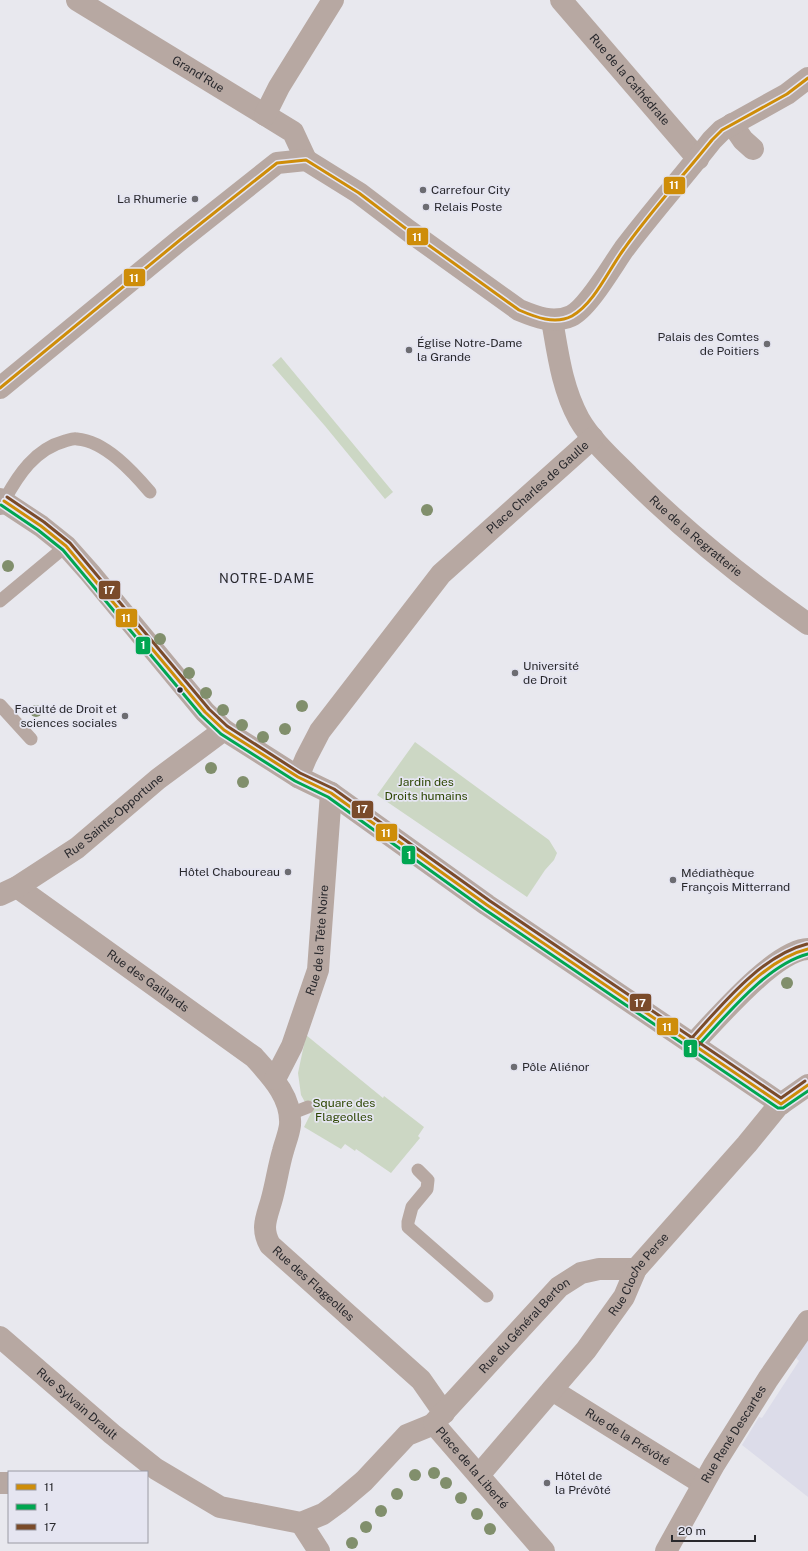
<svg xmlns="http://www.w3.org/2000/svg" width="808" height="1551" font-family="'Public Sans',sans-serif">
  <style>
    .built { fill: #dcdce9 }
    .green { fill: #ccd7c4 }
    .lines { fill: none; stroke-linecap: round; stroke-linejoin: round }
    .lane { stroke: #b7a8a2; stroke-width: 13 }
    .street { stroke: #b7a8a2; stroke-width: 22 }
    .secondary { stroke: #b5a7a2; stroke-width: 22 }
    .bus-1-casing { stroke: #e5e5f1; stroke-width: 6 }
    .bus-2-casing { stroke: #e5e5f1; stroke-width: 6 }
    .bus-3-casing { stroke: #e5e5f1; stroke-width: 6 }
    .bus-1 { stroke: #ce8d09; stroke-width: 3 }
    .bus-2 { stroke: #00a651; stroke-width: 3 }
    .bus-3 { stroke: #7a4b2a; stroke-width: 3 }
    .tree { fill: #818f6c }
    .poi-dot { fill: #6c6c71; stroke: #e5e5f1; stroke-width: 1.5 }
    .bus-dot { fill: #29292d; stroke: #e5e5f1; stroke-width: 1.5 }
    .labels { text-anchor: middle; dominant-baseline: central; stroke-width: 3.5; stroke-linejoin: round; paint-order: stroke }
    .street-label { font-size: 12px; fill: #29292d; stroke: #e5e5f1 }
    .poi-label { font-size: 12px; fill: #29292d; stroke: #e5e5f1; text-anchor: start }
    .park-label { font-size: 12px; fill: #2d4602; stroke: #e5e5f1 }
    .neighbourhood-label { font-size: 13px; letter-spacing: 1px; fill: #29292d; stroke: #e5e5f1 }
    .line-badge { stroke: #e5e5f1; stroke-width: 1.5 }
    .badge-label { font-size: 11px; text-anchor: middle; font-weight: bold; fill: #fff }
  </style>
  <rect width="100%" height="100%" fill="#e8e8ee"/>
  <path class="built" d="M808,1339V1497L742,1445L759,1417L762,1418L799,1361L795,1357Z"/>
  <path class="green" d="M281,357L393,492L385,499L325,426L272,365Z
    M415,742L549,840L557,853L554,860L545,870L527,897L377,795Z
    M306,1035L383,1098L384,1096L424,1127L418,1136L420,1138L391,1173L356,1149L355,1151L345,1144L341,1149L304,1127L311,1113L301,1095L298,1073Z"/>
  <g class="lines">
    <path class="lane" d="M4,501C18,475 35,449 65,441C69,440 73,438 77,439C105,441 133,472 150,492
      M0,601L66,546
      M0,705L31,739
      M290,1114L308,1107
      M418,1170L428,1180L427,1189L412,1207L408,1222V1227L487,1296"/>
    <g class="street">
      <path id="s1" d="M77,0L293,132L306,160"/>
      <path id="s2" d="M561,0L698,159"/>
      <path d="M265,115L279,87L333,0"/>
      <path d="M732,124L743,140L753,149"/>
      <path id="s3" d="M552,320C558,354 562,388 579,419C591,440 611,458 629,476C684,531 744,579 808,624"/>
      <path d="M0,388L180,240L277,163L306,160L359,193L409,231L519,310C536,317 553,324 571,316C588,308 612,266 624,249C652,212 683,177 712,140L722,130L787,94L808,78"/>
      <path d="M0,499L41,526L66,546L90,573L205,712L224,730L298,777L331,793L487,905L781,1104"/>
      <path id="s4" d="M298,777L306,758L320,731L441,574L593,438"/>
      <path id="s5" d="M17,887L254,1057C271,1076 292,1097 290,1125C289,1134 285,1143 283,1151C278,1168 276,1185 271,1202C266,1219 261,1229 270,1245L421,1380L444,1413"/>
      <path id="s6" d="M0,895L17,887L77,848L158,779L224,730"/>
      <path d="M693,1044C717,1019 775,950 808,949"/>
      <path id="s7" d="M275,1079L292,1046L318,970L331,793"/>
      <path id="s8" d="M0,1337L112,1434L156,1469L220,1507L301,1523L323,1514L338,1503L364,1481L407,1435L434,1424L544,1551"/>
      <path id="s9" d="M552,1390L703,1484"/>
      <path id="s10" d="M434,1423L559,1287L581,1273L599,1269H636"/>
      <path id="s11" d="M479,1475L586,1350L624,1297L636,1269L747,1144L778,1106L808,1085"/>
      <path d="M0,1483H9"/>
      <path d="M301,1523L319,1551"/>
      <path id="s12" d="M666,1551L714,1465L768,1379L808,1321"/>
    </g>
    <path class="secondary" d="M0,504L4,501"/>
    <defs>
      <path id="bus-1" d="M0,388L180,240L277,163L306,160L359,193L409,231L519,310C535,317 555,325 572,316C594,304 609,269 624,249C651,211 683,176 712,140L722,130L787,94L808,78
        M4,501L41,526L66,546L205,712L224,730L298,777L331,793L487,905L781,1104L808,1085
        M693,1044C724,1011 762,960 808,949"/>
      <path id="bus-2" d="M1,505L38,530L63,550L201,715L221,734L295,781L328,797L484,909L778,1108H783L808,1091
        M697,1047C726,1016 766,965 808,954"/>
      <path id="bus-3" d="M7,497L44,522L70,543L209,709L227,726L300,773L334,789L490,901L781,1098L805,1081
        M689,1041C721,1006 760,956 807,944"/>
    </defs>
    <use href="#bus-1" class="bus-1-casing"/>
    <use href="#bus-2" class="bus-2-casing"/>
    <use href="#bus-3" class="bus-3-casing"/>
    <use href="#bus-1" class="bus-1"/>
    <use href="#bus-2" class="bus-2"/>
    <use href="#bus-3" class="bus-3"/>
  </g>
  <g class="tree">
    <circle cx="427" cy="510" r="6"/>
    <circle cx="8" cy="566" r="6"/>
    <circle cx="160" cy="639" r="6"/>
    <circle cx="189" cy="673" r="6"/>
    <circle cx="206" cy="693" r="6"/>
    <circle cx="302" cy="706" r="6"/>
    <circle cx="223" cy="710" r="6"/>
    <circle cx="36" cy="711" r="6"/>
    <circle cx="242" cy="725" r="6"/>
    <circle cx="285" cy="729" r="6"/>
    <circle cx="263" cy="737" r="6"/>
    <circle cx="211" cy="768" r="6"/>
    <circle cx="243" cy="782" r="6"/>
    <circle cx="787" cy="983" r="6"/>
    <circle cx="434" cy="1473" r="6"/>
    <circle cx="415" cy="1475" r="6"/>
    <circle cx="446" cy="1483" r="6"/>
    <circle cx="397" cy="1494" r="6"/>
    <circle cx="461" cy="1498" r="6"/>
    <circle cx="381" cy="1511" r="6"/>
    <circle cx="477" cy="1514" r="6"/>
    <circle cx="366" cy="1527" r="6"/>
    <circle cx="490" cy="1529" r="6"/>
    <circle cx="352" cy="1543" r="6"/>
  </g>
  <g class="poi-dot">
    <circle cx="423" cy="190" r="4"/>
    <circle cx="195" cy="199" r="4"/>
    <circle cx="426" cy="207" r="4"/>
    <circle cx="767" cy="344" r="4"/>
    <circle cx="409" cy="350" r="4"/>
    <circle cx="515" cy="673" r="4"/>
    <circle cx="125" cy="716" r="4"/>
    <circle cx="288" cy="872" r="4"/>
    <circle cx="673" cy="880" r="4"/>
    <circle cx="514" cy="1067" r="4"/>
    <circle cx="547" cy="1483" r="4"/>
  </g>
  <circle class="bus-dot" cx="180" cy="690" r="3.5"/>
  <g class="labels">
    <g class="street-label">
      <text stroke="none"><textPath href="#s1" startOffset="142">Grand'Rue</textPath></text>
      <text stroke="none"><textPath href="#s2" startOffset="105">Rue de la Cathédrale</textPath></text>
      <text stroke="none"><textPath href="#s4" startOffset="379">Place Charles de Gaulle</textPath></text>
      <text stroke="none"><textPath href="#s3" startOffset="269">Rue de la Regratterie</textPath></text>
      <text stroke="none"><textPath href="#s6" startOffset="139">Rue Sainte-Opportune</textPath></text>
      <text stroke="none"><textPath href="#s7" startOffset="147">Rue de la Tête Noire</textPath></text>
      <text stroke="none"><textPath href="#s5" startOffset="161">Rue des Gaillards</textPath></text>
      <text stroke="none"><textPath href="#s11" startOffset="257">Rue Cloche Perse</textPath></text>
      <text stroke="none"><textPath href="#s5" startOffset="553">Rue des Flageolles</textPath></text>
      <text stroke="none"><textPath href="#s10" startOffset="133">Rue du Général Berton</textPath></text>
      <text stroke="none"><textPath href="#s8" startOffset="102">Rue Sylvain Drault</textPath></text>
      <text stroke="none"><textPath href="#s12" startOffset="135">Rue René Descartes</textPath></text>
      <text stroke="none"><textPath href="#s9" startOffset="89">Rue de la Prévôté</textPath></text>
      <text stroke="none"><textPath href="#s8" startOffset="588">Place de la Liberté</textPath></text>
    </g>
    <g class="poi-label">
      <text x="431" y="190">Carrefour City</text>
      <text x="187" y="199" text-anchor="end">La Rhumerie</text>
      <text x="434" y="207">Relais Poste</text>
      <text x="759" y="337" text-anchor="end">Palais des Comtes<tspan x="759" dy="14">de Poitiers</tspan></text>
      <text x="417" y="343">Église Notre-Dame<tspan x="417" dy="14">la Grande</tspan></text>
      <text x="523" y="666">Université<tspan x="523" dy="14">de Droit</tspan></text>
      <text x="117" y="709" text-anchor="end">Faculté de Droit et<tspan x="117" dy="14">sciences sociales</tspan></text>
      <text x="280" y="872" text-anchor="end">Hôtel Chaboureau</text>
      <text x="681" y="873">Médiathèque<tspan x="681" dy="14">François Mitterrand</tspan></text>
      <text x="522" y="1067">Pôle Aliénor</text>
      <text x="555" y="1476">Hôtel de<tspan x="555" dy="14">la Prévôté</tspan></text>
    </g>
    <g class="park-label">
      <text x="426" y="782">Jardin des<tspan x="426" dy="14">Droits humains</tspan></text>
      <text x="344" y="1103">Square des<tspan x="344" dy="14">Flageolles</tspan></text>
    </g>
    <g class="neighbourhood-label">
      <text x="267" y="578">NOTRE-DAME</text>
    </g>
  </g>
  <g class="line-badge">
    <rect x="663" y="176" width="23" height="19" rx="4" fill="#ce8d09"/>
    <rect x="406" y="227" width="23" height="19" rx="4" fill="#ce8d09"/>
    <rect x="123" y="268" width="23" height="19" rx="4" fill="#ce8d09"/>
    <rect x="98" y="580" width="23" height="20" rx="4" fill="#7a4b2a"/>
    <rect x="115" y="608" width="23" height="20" rx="4" fill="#ce8d09"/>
    <rect x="135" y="636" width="16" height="19" rx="4" fill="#00a651"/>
    <rect x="351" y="800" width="23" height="19" rx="4" fill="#7a4b2a"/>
    <rect x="375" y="823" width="23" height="19" rx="4" fill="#ce8d09"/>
    <rect x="401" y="845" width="15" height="20" rx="4" fill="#00a651"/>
    <rect x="629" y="993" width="23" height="19" rx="4" fill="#7a4b2a"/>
    <rect x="656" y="1017" width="23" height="19" rx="4" fill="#ce8d09"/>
    <rect x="683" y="1039" width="15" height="19" rx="4" fill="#00a651"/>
  </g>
  <g class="badge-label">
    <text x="674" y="189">11</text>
    <text x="417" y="241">11</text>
    <text x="134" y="282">11</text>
    <text x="109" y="594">17</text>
    <text x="126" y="622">11</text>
    <text x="143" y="649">1</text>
    <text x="362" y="813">17</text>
    <text x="386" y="837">11</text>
    <text x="409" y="859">1</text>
    <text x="640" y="1007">17</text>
    <text x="667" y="1031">11</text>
    <text x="690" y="1053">1</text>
  </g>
  <rect x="8" y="1471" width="140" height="72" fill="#e5e5f1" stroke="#9a9aa3"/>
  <rect x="16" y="1484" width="20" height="6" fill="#ce8d09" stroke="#9a9aa3"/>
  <text x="44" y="1491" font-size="12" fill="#29292d">11</text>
  <rect x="16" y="1504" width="20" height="6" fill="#00a651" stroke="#9a9aa3"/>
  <text x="44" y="1511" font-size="12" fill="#29292d">1</text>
  <rect x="16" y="1524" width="20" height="6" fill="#7a4b2a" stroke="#9a9aa3"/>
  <text x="44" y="1531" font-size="12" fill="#29292d">17</text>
  <path d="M672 1535v6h83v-6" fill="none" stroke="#29292d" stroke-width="2"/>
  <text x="678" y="1535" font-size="12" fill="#29292d" stroke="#e5e5f1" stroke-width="3" paint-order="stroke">20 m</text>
</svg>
